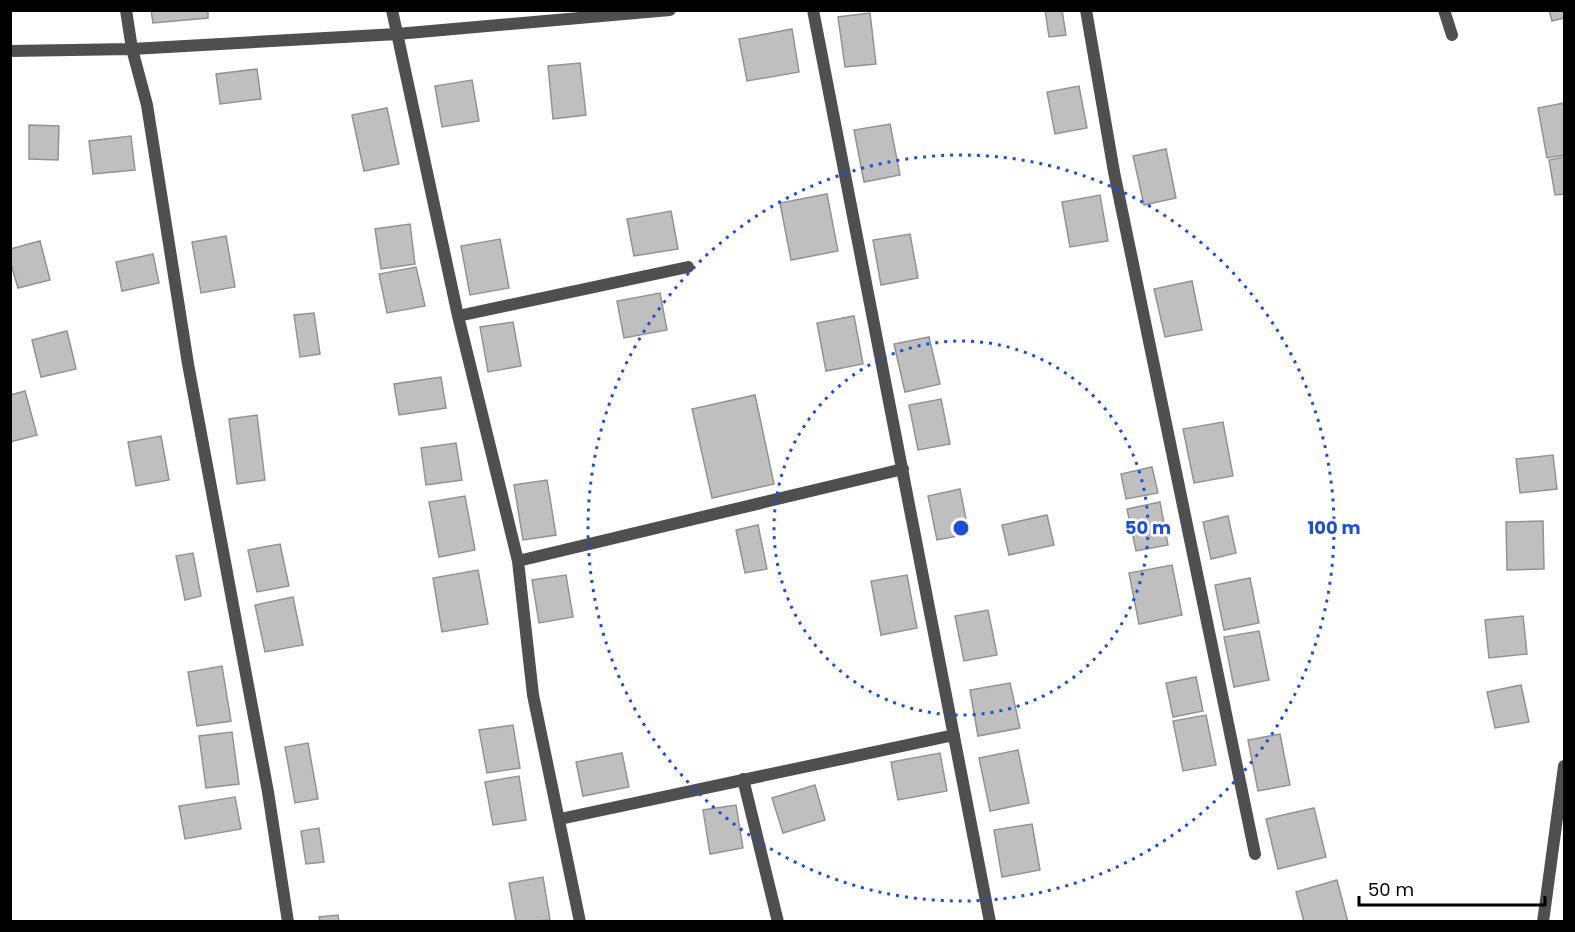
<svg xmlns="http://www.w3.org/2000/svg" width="1575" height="932" font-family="Poppins,sans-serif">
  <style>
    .building { fill: #bfbfbf; stroke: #939393; stroke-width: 1.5 }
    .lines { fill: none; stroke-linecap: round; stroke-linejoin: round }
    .minor { stroke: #4f4f4f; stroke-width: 12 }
    .ring { fill: none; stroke: #1d4ed8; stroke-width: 3; stroke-dasharray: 3 6 }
    .centre { fill: #1d4ed8; stroke: #fff; stroke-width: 3 }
    .ring-label { font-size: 18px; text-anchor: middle; font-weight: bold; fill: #1d4ed8; stroke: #fff; stroke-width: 5; stroke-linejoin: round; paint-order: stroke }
  </style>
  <rect width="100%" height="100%" fill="#fff"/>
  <path class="building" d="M151,10H208V18L153,23Z
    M1045,10H1062L1066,35L1049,37Z
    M1549,10H1564V18L1552,21Z
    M870,13L876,64L845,67L838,17Z
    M792,29L799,72L747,81L739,39Z
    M580,63L586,115L553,119L548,66Z
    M257,69L261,99L220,104L216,74Z
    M472,80L479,121L442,127L435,86Z
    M1079,86L1087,128L1055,134L1047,92Z
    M1564,103V155L1547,158L1538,108Z
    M387,108L399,164L364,171L352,115Z
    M890,124L900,175L864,182L854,130Z
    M29,125L59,126L58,160L29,159Z
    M131,136L135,170L93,174L89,141Z
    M1166,149L1176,198L1144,205L1133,156Z
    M1564,157V194L1555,195L1549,160Z
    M827,194L838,251L791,260L780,203Z
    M1100,195L1108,241L1070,247L1062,202Z
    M671,211L678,249L634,256L627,219Z
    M410,224L415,264L381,269L375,229Z
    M910,234L918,278L881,285L873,240Z
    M226,236L235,287L201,293L192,242Z
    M500,239L509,288L470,295L461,246Z
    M40,241L50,280L18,288L10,261V249Z
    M153,254L159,283L122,291L116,262Z
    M416,267L425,306L387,313L379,274Z
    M1192,281L1202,330L1165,337L1154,289Z
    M660,293L667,330L624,338L617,301Z
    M314,313L320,354L300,357L294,315Z
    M854,316L863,364L826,371L817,323Z
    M513,322L521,366L488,372L480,327Z
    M67,331L76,369L41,377L32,340Z
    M929,337L940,384L905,392L894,344Z
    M441,377L446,408L399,415L394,384Z
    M25,391L37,435L10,442V395Z
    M755,395L774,484L712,498L692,409Z
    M941,399L950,444L918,450L909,405Z
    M257,415L265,480L237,484L229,419Z
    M1223,422L1233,476L1194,483L1183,429Z
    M161,436L169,480L136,486L128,442Z
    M456,443L462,480L426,485L421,448Z
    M1553,455L1557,489L1520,493L1516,459Z
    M1152,467L1158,493L1126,499L1121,474Z
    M547,480L556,535L523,540L514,485Z
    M960,489L969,534L937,540L928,496Z
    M465,496L475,550L439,557L429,502Z
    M1160,502L1168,545L1136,551L1127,509Z
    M1047,515L1054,545L1009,555L1002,525Z
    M1228,516L1236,553L1211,559L1203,522Z
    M1543,521L1544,569L1507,570L1506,522Z
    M758,525L767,569L745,573L736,530Z
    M280,544L289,586L257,592L248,550Z
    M193,553L201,596L185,600L176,556Z
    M1172,565L1182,615L1139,624L1129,573Z
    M478,570L488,624L442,632L433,578Z
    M566,575L573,617L539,623L532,580Z
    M907,575L917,628L881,635L871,581Z
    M1250,578L1259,623L1224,630L1215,585Z
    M293,597L303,645L265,652L255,605Z
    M988,610L997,655L964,661L955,616Z
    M1523,616L1527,654L1489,658L1485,620Z
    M1259,631L1269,680L1234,687L1224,637Z
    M222,666L231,721L197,726L188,672Z
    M1196,677L1203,711L1173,717L1166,683Z
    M1010,683L1020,728L978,736L970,690Z
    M1521,685L1529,722L1495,728L1487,692Z
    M1206,715L1216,765L1183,771L1173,721Z
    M513,725L520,768L487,773L479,730Z
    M232,732L239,784L206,788L199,736Z
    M1280,734L1290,785L1258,791L1248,740Z
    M308,743L318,799L295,803L285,747Z
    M1018,750L1029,803L990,811L979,758Z
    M622,753L629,787L583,796L576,762Z
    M940,753L947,791L898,800L891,762Z
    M519,776L526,820L493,825L485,782Z
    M815,785L825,820L783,833L772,798Z
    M235,797L241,829L185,839L179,806Z
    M736,805L743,848L710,854L703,810Z
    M1314,808L1326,857L1278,869L1266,819Z
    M1032,824L1040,870L1002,877L994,830Z
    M319,828L324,862L306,864L301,831Z
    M543,877L550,920L516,922L509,883Z
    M1337,880L1348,922H1304L1296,892Z
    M338,915L339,922H320L319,917Z"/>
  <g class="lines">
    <path class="minor" d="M126,10L132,49L147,105L188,364L268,792L288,922
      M392,10L458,316L518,561L533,695L580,922
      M813,10L990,922
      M1086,10L1114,172L1255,854
      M1444,10L1452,35
      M10,51L132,49L397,34L670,10
      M458,316L688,267
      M518,561L903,469
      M743,779L778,922
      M560,819L954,735
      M1543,922L1564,766"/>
  </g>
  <g class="ring">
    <circle cx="961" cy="528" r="187"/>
    <circle cx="961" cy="528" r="373"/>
  </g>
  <circle cx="961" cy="528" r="9" class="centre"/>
  <g class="ring-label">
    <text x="1148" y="534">50 m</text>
    <text x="1334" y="534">100 m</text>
  </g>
  <rect width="1575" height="932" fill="none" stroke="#000000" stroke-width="24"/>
  <path d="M1359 896v9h186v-9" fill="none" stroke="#000000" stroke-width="3"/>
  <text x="1368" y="896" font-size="18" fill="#000000" stroke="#ffffff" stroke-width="4.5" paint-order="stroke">50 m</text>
</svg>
